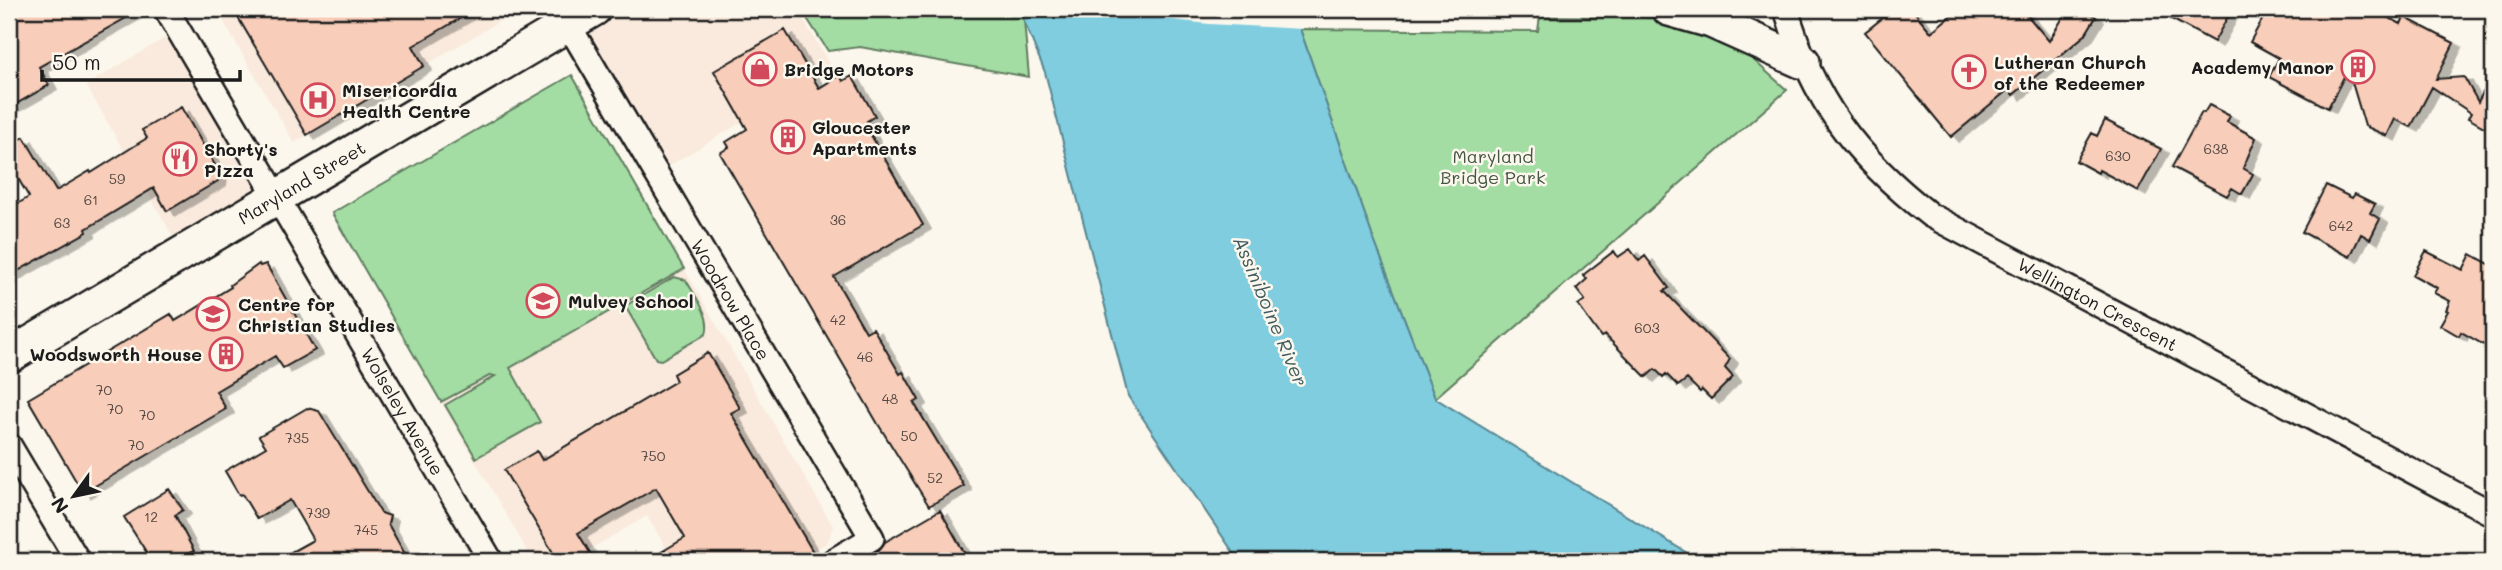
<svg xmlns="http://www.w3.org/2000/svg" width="2502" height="570" font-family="Mali,sans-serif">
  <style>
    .built { fill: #faeadd }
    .green { fill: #a3dda3; stroke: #607c60; stroke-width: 2 }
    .water { fill: #80cddf; stroke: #588691; stroke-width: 2 }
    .pier { fill: #fbf7ec }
    .building { fill: #f8cdb9; stroke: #1c1c1c; stroke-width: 2; filter: url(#shadow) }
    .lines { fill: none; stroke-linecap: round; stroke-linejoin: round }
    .street-casing { stroke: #1c1c1c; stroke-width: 28 }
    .secondary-casing { stroke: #1c1c1c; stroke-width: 38 }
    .street { stroke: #fbf7ec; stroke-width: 23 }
    .secondary { stroke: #fbf7ec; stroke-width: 33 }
    .labels { text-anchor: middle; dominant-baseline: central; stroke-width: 5; stroke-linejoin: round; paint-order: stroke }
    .number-label { font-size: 14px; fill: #534843 }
    .poi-label { font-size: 18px; font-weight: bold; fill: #1c1c1c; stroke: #fbf7ec; text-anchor: start }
    .park-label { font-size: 18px; fill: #445644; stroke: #fbf7ec }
    .street-label { font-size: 18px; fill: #1c1c1c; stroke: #fbf7ec }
    .water-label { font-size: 19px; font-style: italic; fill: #3f5a60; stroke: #fbf7ec }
  </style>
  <defs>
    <filter id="shadow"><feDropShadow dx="8" dy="4.5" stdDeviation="0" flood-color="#0004"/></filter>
  </defs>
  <rect width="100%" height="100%" fill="#fbf7ec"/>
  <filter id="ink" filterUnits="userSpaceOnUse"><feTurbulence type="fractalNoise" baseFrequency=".0143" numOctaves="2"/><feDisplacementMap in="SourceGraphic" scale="14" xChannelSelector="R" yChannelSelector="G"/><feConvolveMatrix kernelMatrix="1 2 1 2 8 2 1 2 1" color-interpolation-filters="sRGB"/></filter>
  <g filter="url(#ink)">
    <path class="built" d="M216,9H520L294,143Z
      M594,9H797L832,68L657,173L568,24Z
      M178,30L277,199L183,254L86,85Z
      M572,75L833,526L828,542L798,561H674L647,516L570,561H533L332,213Z"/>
    <path class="green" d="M801,9H1023L1029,77L860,47L828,51Z
      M1540,16L1642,17L1682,22L1740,48L1787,90L1435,398L1372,235L1300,29L1538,31Z
      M572,75L684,269L510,368L540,422L476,458L445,405L495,376L491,375L441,402L332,213Z
      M674,277L686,280C694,295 712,316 706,334L661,360L656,359L625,306Z"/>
    <path class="water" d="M1019,9H1299L1300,29L1372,235L1435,398L1700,561H1239L1128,396L1045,72Z"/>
    <path class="pier" d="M1074,9H1302L1303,29L1209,24Z"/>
    <path class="building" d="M9,9H142L39,67L49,85L9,108Z
      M233,9H476L413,46L424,66L307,135Z
      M1894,9H1912L1931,32L1959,9H2022L2049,41L2068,9H2083L2096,17L2085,35L2013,95L2009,89L1951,137L1865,32Z
      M2153,9H2232L2214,42Z
      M2268,9H2372L2401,24L2404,17L2454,43L2436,79L2464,77L2478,102L2493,74V132L2468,118L2471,113L2432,87L2411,127L2395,119L2387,136L2365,126L2348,69L2328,108L2269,77L2279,58L2250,42Z
      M785,30L819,88L840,75L843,81L852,76L875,116L867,121L870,126L867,128L923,225L834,277L866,332L873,328L900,374L903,372L919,400L914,403L964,486L929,506L878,424L720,153L729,147L726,142L747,129L714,71Z
      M2209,105L2230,116L2227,122L2256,138L2243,168L2253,174L2242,194L2232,188L2227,196L2172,167L2202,112L2204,113Z
      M181,107L219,172L218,181L167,211L154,188L86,229L87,232L9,276V209L29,197L9,163V146L24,137L56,191L90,171L91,173L147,138L142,130Z
      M2105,120L2161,149L2138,191L2099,170L2098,173L2076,161L2092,133L2097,136Z
      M2326,185L2352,198L2355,194L2375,204L2370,213L2380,219L2370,239L2361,234L2350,257L2302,232Z
      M1630,249L1639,261L1645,256L1669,288L1664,291L1730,359L1725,368L1733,377L1711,399L1702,390L1700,392L1687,379L1678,386L1666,374L1663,377L1655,369L1646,377L1605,335L1601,337L1578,305L1585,300L1576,289L1587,279L1583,275L1614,251L1618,257Z
      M2426,251L2463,270L2471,254L2493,266V350L2461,332L2459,336L2440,325L2448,311L2446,310L2450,301L2434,293L2437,288L2413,275Z
      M259,264L260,266L266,264L315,350L283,368L275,356L216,391L226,409L83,493L28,399L171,314L175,321L231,287L230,285Z
      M708,353L740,408L731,413L813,552L797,561H646L685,538L656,488L578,533L595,561H558L504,470L537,451L542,460L676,381L673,374Z
      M307,408L319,411L381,513L390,516L388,524L409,561H275L313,540L290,500L257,519L242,494L239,495L225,471L266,447L259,436Z
      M169,489L183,510L175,515L194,551L187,554L191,561H152L124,517Z
      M940,510L969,561H860L879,550L885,542Z"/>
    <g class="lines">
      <defs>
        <g id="street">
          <path id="s1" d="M166,9L491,561"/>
          <path id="s2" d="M1786,9C1813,101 1855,156 1930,215L2493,514"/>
          <path id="s3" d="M568,24L872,538L833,561"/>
          <path d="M9,445L78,561"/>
        </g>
        <g id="secondary">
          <path d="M1669,9L1711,21L1803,62"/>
          <path id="s4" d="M9,356L594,9"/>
        </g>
      </defs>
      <use href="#street" class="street-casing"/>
      <use href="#secondary" class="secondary-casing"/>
      <use href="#street" class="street"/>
      <use href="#secondary" class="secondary"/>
    </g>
  </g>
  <defs>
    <symbol id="building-ring" viewBox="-11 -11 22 22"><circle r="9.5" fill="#fbf7ec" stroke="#d1495b" stroke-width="1.5"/><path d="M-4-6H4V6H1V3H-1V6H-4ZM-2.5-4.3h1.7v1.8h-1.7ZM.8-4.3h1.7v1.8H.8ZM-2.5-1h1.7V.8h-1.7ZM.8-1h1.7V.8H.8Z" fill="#d1495b"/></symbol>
    <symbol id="shop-ring" viewBox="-11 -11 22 22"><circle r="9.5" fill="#fbf7ec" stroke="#d1495b" stroke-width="1.5"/><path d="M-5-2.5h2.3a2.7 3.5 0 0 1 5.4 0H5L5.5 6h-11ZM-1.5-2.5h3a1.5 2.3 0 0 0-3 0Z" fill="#d1495b"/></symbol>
    <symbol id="church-ring" viewBox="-11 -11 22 22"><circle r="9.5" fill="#fbf7ec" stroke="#d1495b" stroke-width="1.5"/><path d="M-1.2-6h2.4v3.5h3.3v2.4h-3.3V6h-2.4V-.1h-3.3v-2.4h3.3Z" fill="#d1495b"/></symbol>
    <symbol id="hospital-ring" viewBox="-11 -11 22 22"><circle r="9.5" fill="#fbf7ec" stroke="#d1495b" stroke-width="1.5"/><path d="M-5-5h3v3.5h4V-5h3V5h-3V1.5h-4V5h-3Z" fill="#d1495b"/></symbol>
    <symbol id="restaurant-ring" viewBox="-11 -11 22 22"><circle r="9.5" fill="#fbf7ec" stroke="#d1495b" stroke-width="1.5"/><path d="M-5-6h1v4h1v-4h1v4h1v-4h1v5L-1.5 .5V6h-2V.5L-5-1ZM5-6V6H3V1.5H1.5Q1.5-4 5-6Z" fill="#d1495b"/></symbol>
    <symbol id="school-ring" viewBox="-11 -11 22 22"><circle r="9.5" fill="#fbf7ec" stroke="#d1495b" stroke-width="1.5"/><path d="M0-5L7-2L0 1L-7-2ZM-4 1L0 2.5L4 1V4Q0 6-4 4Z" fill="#d1495b"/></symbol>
    <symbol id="university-ring" viewBox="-11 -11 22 22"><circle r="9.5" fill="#fbf7ec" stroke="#d1495b" stroke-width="1.5"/><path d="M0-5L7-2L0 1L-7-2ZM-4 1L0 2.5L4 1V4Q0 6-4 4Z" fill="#d1495b"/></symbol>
  </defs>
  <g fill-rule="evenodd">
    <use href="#building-ring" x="2339" y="48" width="38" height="38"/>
    <use href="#shop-ring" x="741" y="50" width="38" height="38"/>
    <use href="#church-ring" x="1950" y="53" width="38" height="38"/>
    <use href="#hospital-ring" x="299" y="81" width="38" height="38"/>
    <use href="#building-ring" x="769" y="118" width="38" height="38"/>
    <use href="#restaurant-ring" x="161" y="140" width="38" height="38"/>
    <use href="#school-ring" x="524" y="282" width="38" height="38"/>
    <use href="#university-ring" x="194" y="295" width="38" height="38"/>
    <use href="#building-ring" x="207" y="335" width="38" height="38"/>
  </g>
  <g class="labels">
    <g class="number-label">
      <text x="2216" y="148">638</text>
      <text x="2118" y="155">630</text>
      <text x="117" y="178">59</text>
      <text x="91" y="199">61</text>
      <text x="838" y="219">36</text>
      <text x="62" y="222">63</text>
      <text x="2341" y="225">642</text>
      <text x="838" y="319">42</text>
      <text x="1647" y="327">603</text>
      <text x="865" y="356">46</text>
      <text x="104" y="389">70</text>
      <text x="890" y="398">48</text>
      <text x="115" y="408">70</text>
      <text x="147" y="414">70</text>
      <text x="909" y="435">50</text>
      <text x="297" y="437">735</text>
      <text x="136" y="444">70</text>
      <text x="653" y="455">750</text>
      <text x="935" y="477">52</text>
      <text x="318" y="512">739</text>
      <text x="151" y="516">12</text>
      <text x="366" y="529">745</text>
    </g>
    <g class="poi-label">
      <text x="1994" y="62">Lutheran Church<tspan x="1994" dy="21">of the Redeemer</tspan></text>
      <text x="2334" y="67" text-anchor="end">Academy Manor</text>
      <text x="784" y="69">Bridge Motors</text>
      <text x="342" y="90">Misericordia<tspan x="342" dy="21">Health Centre</tspan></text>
      <text x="812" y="127">Gloucester<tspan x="812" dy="21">Apartments</tspan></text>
      <text x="204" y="149">Shorty's<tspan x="204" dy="21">Pizza</tspan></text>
      <text x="568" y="301">Mulvey School</text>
      <text x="238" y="304">Centre for<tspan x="238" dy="21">Christian Studies</tspan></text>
      <text x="202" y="354" text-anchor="end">Woodsworth House</text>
    </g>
    <g class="park-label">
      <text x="1493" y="156">Maryland<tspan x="1493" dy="21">Bridge Park</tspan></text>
    </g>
    <g class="street-label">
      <text stroke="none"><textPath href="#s4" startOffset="340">Maryland Street</textPath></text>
      <text stroke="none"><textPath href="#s3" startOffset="320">Woodrow Place</textPath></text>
      <text stroke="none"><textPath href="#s2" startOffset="446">Wellington Crescent</textPath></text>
      <text stroke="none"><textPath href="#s1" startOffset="467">Wolseley Avenue</textPath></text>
    </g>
    <g class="water-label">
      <text transform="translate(1271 311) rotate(67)">Assiniboine River</text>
    </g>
  </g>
  <rect width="2502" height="570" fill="none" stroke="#fbf7ec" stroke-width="35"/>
  <rect x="18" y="18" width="2467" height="535" fill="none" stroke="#1c1c1c" stroke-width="2.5" filter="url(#ink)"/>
  <g transform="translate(74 496) rotate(237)" stroke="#fbf7ec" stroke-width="5" paint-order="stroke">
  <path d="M0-5L12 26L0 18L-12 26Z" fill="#1c1c1c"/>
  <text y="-10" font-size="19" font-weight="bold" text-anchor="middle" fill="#1c1c1c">N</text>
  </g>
  <path d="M42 70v10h198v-10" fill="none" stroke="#1c1c1c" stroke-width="3.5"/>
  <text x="52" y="70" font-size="21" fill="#1c1c1c" stroke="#fbf7ec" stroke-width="5" paint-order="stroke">50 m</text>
</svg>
